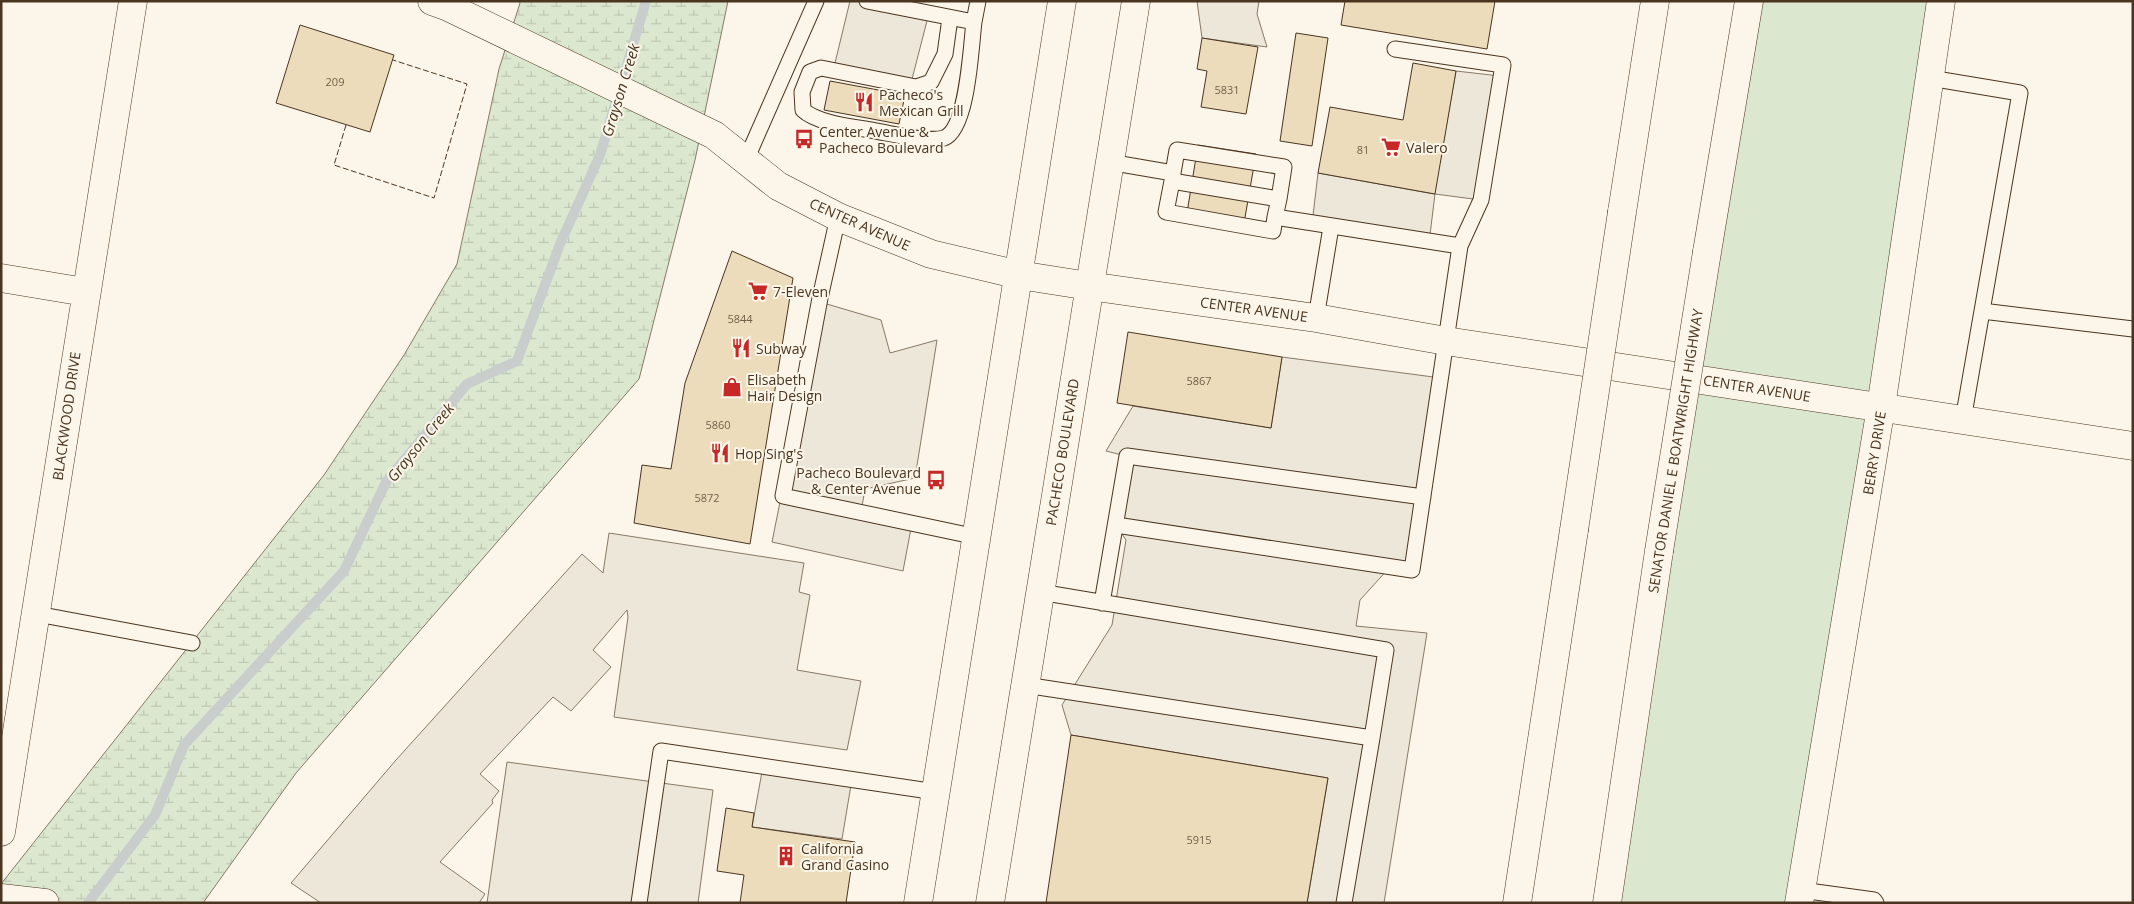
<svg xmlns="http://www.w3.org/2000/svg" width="2134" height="904" font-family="'Open Sans',sans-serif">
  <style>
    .grass { fill: #dce7d0; stroke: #887966 }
    .wetland { fill: url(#wetland-marsh); stroke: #887966 }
    .parking { fill: #ede7d9; stroke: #887966 }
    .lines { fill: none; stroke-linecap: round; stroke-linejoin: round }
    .stream { stroke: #c9cecd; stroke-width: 10 }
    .building { fill: #ecdcbc; stroke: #4a3520 }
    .service-casing { stroke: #4a3520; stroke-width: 17 }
    .minor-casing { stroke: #4a3520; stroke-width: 29 }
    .tertiary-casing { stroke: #4a3520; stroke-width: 29 }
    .secondary-casing { stroke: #4a3520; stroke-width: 29 }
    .motorway-casing { stroke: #4a3520; stroke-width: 29 }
    .service { stroke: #fbf6e9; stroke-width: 15 }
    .minor { stroke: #fbf6e9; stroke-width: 28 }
    .tertiary { stroke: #fbf6e9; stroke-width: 28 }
    .secondary { stroke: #fbf6e9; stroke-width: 28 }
    .motorway { stroke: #fbf6e9; stroke-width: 28 }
    .motorway-bridge-casing { stroke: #4a3520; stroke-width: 29; stroke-linecap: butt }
    .motorway-bridge { stroke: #fbf6e9; stroke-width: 28 }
    .fence { stroke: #4a3520; stroke-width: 1; stroke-dasharray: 6 2.5; stroke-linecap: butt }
    .labels { text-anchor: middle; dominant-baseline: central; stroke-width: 4; stroke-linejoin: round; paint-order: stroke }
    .number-label { font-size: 11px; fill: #725f47 }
    .poi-label { font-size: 14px; fill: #4a3520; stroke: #fbf6e9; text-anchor: start }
    .street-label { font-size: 14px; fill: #4a3520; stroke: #fbf6e9 }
    .water-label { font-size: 15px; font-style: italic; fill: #4a3520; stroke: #fbf6e9 }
  </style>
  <defs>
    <pattern id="wetland-marsh" width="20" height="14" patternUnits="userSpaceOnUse" patternTransform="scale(1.25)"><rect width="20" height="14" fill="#dce7d0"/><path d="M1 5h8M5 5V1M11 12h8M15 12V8" fill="none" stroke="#bec7b2"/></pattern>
  </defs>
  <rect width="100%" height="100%" fill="#fbf6e9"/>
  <path class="grass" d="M1749,1H1941L1799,903H1607Z"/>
  <path class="wetland" d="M519,1H728L695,160L639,379L296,773L203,903H1V884L324,475L404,355L457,264L499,69L520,3Z"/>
  <path class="parking" d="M850,1H867L929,13L911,83L834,67Z
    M1197,1H1259L1257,14L1267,47L1202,38Z
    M1456,71L1500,76L1481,200L1435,194L1429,243L1312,224L1318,173L1434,194Z
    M820,302L881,320L890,353L937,340L915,478L865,489L861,512L912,523L903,571L772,542Z
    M1282,357L1441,378L1412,570L1390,567L1360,600L1356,626L1427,633L1384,903H1307L1328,778L1071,735L1062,705L1112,625L1126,540L1116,525L1126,456L1106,451L1133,406L1271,428Z
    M609,533L804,563L799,592L810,595L797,670L861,681L847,750L614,717L628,617L627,610L593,650L611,667L571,711L553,697L480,774L499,791L492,800L493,803L440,862L485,894L479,903H321L291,883L396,760L582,554L603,573Z
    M507,762L713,790L698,903H487Z
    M763,766L852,779L842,839L752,827Z"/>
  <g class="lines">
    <path class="stream" d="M88,903L155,815L184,745L344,571L386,482L467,384L517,361L560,244L600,155L646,1"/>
  </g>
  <path class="building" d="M1345,1H1495L1487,49L1341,25Z
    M300,25L394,55L370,132L276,103Z
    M1296,33L1328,38L1312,146L1280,141Z
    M1202,38L1258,47L1246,114L1201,107L1207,71L1197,69Z
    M1413,63L1456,71L1435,194L1318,173L1330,107L1403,120Z
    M830,81L905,95L899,124L824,110Z
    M1198,145L1256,154L1243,229L1186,219Z
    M732,251L793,278L750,544L634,523L642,465L671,469L685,383Z
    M1128,332L1282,357L1271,428L1117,403Z
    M1071,735L1328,778L1307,903H1046Z
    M726,808L754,813L752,827L855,842L846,903H740L744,875L717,871Z"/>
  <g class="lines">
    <defs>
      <path id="service" d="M867,1L974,22L978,1
        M950,18L945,54L931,82L916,87L821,68L810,72L802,92L803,110C818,124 856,127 876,131C894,134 928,143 944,138C968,129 971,45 974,22
        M1930,78L2020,93L1963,420
        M746,160L816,1
        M1109,162L1173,173L1172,181L1279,199L1275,217L1460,246L1481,200L1503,65L1395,49
        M1173,173L1177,150L1284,167L1279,199
        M1172,181L1166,212L1273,231L1275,217
        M838,217L820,298L783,496L977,537
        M1982,311L2133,329
        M1316,318L1331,227
        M1116,525L1412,570L1460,246
        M1102,603L1127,456L1423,497
        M37,614L192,643
        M1025,685L1372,738L1386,650L1040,592
        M1801,890L1874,900L1876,903
        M639,903L661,751L936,792
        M1344,903L1372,738"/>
      <path id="minor" d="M1,278L85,292
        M1,832C47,555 87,278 133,1
        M1,898L45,903
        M1799,903L1881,407L1941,1"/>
      <path id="tertiary" d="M432,1L446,6L714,135L778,186L838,217L931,254L1019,275L1089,286L1316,318L1446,341L2133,446"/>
      <path id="secondary" d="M918,903L1062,1
        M990,903L1136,1"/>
      <path id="motorway" d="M1622,212L1655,1
        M1707,252L1749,1
        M1517,903L1574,530
        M1607,903L1659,551"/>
    </defs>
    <use href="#service" class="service-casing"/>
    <use href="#minor" class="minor-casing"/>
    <use href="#tertiary" class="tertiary-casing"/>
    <use href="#secondary" class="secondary-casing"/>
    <use href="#motorway" class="motorway-casing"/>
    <use href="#service" class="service"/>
    <use href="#minor" class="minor"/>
    <use href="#tertiary" class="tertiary"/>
    <use href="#secondary" class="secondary"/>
    <use href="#motorway" class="motorway"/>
    <defs>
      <path id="motorway-bridge" d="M1574,530L1622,212
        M1659,551L1707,252"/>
    </defs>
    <use href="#motorway-bridge" class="motorway-bridge-casing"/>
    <use href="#motorway-bridge" class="motorway-bridge"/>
    <path class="fence" d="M346,125L334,165L434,198L467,84L393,60"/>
  </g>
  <defs>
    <symbol id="restaurant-bare" viewBox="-9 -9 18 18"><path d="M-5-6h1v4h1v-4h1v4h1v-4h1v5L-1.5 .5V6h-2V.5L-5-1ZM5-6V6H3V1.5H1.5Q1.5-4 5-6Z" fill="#c62828" stroke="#fbf6e9" stroke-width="2.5" paint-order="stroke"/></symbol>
    <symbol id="bus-bare" viewBox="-9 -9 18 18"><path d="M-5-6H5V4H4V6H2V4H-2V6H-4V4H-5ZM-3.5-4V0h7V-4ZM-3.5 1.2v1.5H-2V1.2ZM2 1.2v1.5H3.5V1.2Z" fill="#c62828" stroke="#fbf6e9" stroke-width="2.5" paint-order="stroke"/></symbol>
    <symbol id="supermarket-bare" viewBox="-9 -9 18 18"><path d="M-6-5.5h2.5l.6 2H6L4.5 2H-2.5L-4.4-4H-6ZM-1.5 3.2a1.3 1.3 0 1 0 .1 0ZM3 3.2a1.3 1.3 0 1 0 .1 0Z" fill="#c62828" stroke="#fbf6e9" stroke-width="2.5" paint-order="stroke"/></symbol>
    <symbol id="shop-bare" viewBox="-9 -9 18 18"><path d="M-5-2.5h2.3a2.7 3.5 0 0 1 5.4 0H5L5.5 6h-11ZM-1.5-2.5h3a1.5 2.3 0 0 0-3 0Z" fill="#c62828" stroke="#fbf6e9" stroke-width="2.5" paint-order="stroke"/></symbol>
    <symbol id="building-bare" viewBox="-9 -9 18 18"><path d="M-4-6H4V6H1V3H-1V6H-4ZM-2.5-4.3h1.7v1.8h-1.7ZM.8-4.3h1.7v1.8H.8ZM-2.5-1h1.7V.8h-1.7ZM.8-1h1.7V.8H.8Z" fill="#c62828" stroke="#fbf6e9" stroke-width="2.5" paint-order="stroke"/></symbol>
  </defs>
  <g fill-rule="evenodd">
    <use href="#restaurant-bare" x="850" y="88" width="28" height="28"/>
    <use href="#bus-bare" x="790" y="125" width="28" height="28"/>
    <use href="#supermarket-bare" x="1377" y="133" width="28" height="28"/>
    <use href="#supermarket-bare" x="744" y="277" width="28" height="28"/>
    <use href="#restaurant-bare" x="727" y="334" width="28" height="28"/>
    <use href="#shop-bare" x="718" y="373" width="28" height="28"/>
    <use href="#restaurant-bare" x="706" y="439" width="28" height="28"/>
    <use href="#bus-bare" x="922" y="466" width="28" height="28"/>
    <use href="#building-bare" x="772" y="842" width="28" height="28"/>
  </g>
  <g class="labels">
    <g class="number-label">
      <text x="335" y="81">209</text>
      <text x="1227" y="89">5831</text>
      <text x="1363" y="149">81</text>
      <text x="740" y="318">5844</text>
      <text x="1199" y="380">5867</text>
      <text x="718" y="424">5860</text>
      <text x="707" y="497">5872</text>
      <text x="1199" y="839">5915</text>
    </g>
    <g class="poi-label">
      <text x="879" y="94">Pacheco's<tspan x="879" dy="16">Mexican Grill</tspan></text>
      <text x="819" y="131">Center Avenue &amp;<tspan x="819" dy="16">Pacheco Boulevard</tspan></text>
      <text x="1406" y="147">Valero</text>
      <text x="773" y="291">7-Eleven</text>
      <text x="756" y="348">Subway</text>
      <text x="747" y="379">Elisabeth<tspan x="747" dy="16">Hair Design</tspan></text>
      <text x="735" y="453">Hop Sing's</text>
      <text x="921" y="472" text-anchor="end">Pacheco Boulevard<tspan x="921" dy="16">&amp; Center Avenue</tspan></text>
      <text x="801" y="848">California<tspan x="801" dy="16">Grand Casino</tspan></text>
    </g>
    <g class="street-label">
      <text transform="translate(860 224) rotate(24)">CENTER AVENUE</text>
      <text transform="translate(1254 309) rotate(8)">CENTER AVENUE</text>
      <text transform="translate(1757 388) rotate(9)">CENTER AVENUE</text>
      <text transform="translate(66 416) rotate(-82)">BLACKWOOD DRIVE</text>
      <text transform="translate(1675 451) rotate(-81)">SENATOR DANIEL E BOATWRIGHT HIGHWAY</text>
      <text transform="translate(1062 452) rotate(-81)">PACHECO BOULEVARD</text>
      <text transform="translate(1874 453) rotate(-81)">BERRY DRIVE</text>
    </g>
    <g class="water-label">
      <text transform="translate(620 90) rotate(-73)">Grayson Creek</text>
      <text transform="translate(420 442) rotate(-51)">Grayson Creek</text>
    </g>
  </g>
  <rect width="2134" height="904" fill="none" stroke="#4a3520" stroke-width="5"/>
</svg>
